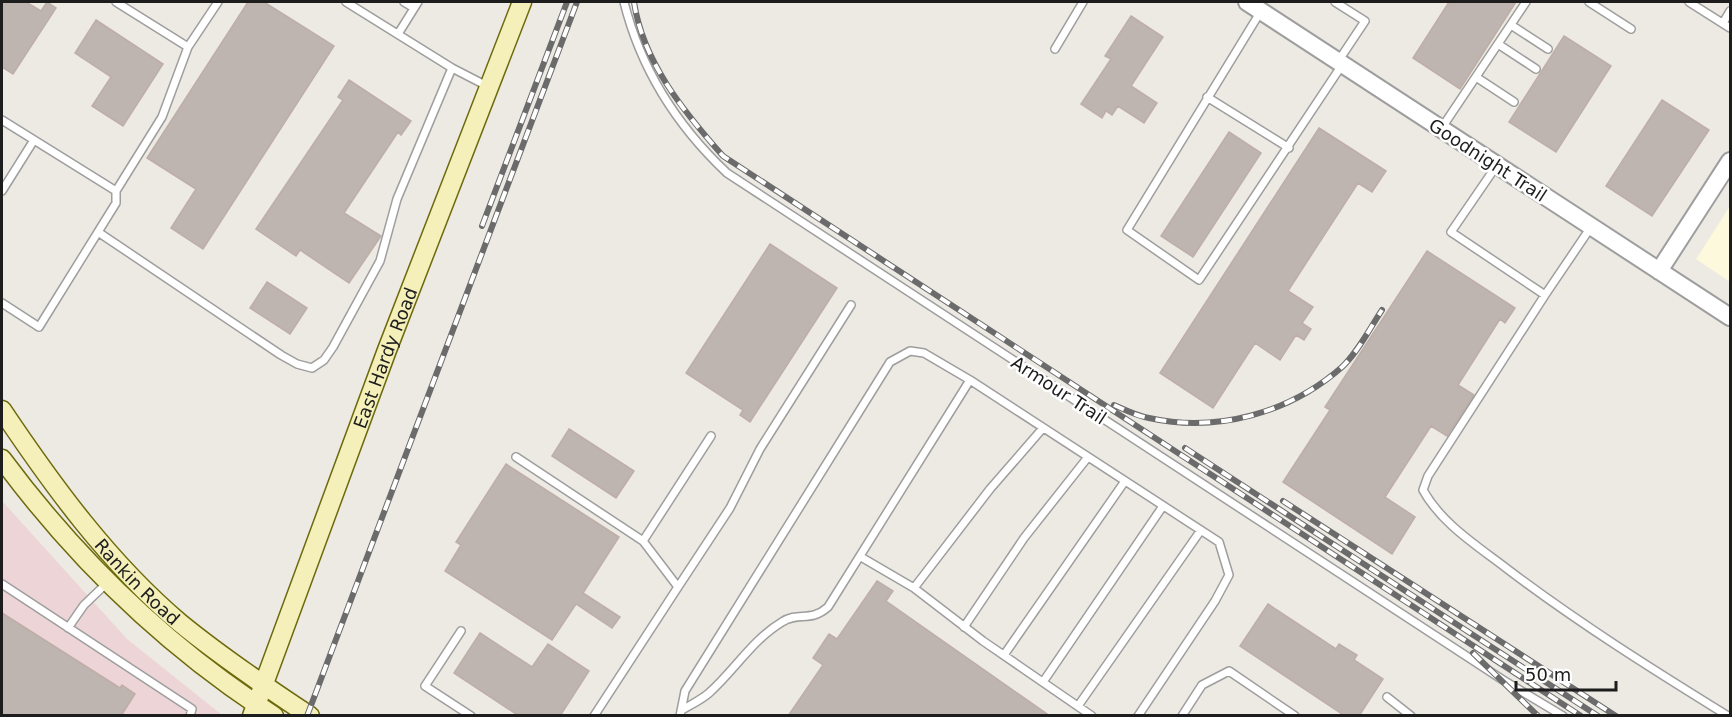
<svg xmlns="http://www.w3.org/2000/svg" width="1732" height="717" font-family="'DejaVu Sans',sans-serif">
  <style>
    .commercial { fill: #edd4d6 }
    .education { fill: #fdf9dd }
    .building { fill: #beb4b0; stroke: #beaea7; stroke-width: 1.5 }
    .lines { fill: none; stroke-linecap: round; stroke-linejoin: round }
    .service-casing { stroke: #9e9e9e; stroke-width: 10 }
    .tertiary-casing { stroke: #9e9e9e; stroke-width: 20 }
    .secondary-casing { stroke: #6c6a0c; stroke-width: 21 }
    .service { stroke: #fff; stroke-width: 7 }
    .tertiary { stroke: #fff; stroke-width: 16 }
    .secondary { stroke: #f5f0ba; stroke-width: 18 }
    .rail-casing { stroke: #6b6b6b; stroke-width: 6 }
    .rail { stroke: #fff; stroke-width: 4; stroke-dasharray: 11; stroke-linecap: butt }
    .labels { text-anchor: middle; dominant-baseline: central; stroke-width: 5; stroke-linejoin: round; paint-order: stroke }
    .street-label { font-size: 18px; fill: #1d1d1d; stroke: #fff }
  </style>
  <rect width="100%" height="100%" fill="#ede9e3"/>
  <path class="commercial" d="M2,501L127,639L222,715H2Z"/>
  <path class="education" d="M1730,206V282L1696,259Z"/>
  <path class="building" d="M2,2H26L41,11L47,2L56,8L13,74L2,67Z
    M248,2H264L334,46L203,249L171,228L196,189L147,158Z
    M1449,2H1516L1460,89L1413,58Z
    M1131,16L1163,37L1131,86L1157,103L1144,123L1118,106L1112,115L1106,111L1102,118L1081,104L1111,59L1105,56Z
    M96,20L163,64L123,126L92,106L111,77L75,53Z
    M1564,36L1611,66L1556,152L1509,122Z
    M349,80L411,121L401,135L398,132L344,213L381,236L349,283L300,250L296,256L256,229L343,100L338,97Z
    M1662,100L1709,130L1652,216L1606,186Z
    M1319,128L1386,171L1372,192L1358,183L1288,291L1313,307L1302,323L1311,329L1304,340L1296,335L1280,360L1255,343L1213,408L1160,373Z
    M1229,132L1261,153L1193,257L1161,236Z
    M770,244L837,288L750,422L740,415L743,410L686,373Z
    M1427,251L1515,308L1505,323L1500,319L1458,385L1474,395L1447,436L1431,426L1385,497L1415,517L1392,554L1283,482L1330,410L1325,407Z
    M267,282L307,308L290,334L250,308Z
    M569,429L634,471L616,498L552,456Z
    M506,464L619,537L583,593L620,617L612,628L576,604L552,640L445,571L461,545L456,542Z
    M877,581L893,591L886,601L1050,716H788L823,665L813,658L829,634L837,639Z
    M1268,604L1336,649L1339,644L1357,655L1354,660L1383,679L1359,716H1345L1240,646Z
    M2,613L120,688L122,685L135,694L121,716H2Z
    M480,633L532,667L548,644L589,671L560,716H519L454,673Z"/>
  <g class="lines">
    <defs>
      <path id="service" d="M116,2L188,47
        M346,2L452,68L489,87
        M404,2L414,8
        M624,2C641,70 676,125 727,173L1503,680L1563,716
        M1335,2L1365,21L1339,60
        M1589,2L1631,29
        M1689,2L1730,28
        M1261,11L1127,230L1199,280L1342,65
        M1723,23L1730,11
        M1511,25L1548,49
        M398,34L418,2
        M1498,44L1536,69
        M1055,49L1083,2
        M1476,77L1514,102
        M1207,97L1289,148
        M2,120L116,191V203L39,327L2,303
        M1441,129L1526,2
        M1497,165L1451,232L1545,295L1591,227
        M2,191L34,140
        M116,191L162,117L188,47L218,2
        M98,232L281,355L297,364L312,368L324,360L333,347L380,261L397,199L452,68
        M1545,295L1428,476L1423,490C1441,523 1476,545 1506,568C1577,622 1652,669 1728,716
        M1043,428L990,489L914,588L983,641L1092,716
        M516,457L643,541L678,587L594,716
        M643,541L711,436
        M861,557L914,588
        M2,584L192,709L190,716
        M678,587L730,508L760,449L851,305
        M964,627L1024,538L1088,457
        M68,628L84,605L107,583
        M461,631L425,686L471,716
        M1004,655L1125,481
        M1043,682L1163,506
        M1387,697L1411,716
        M1078,706L1201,530
        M682,710C690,705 701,700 709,693C734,671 752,640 782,622C799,611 810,623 828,607L970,380
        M680,716L685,691L890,362L910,351L924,353L970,380L1219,542L1229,575L1215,601L1138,716
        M1182,716L1202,685L1229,671L1295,716"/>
      <path id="tertiary" d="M1247,2L1730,317
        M1659,271L1730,161"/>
      <g id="secondary">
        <path id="s1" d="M2,410C53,486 109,563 180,623C218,654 269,689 310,716"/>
        <path d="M2,459C77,560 167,647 274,716"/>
        <path id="s2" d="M252,716L387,350L522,2"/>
      </g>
    </defs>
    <use href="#service" class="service-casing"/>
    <use href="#tertiary" class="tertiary-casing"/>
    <use href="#secondary" class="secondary-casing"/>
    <use href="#service" class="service"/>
    <use href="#tertiary" class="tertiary"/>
    <use href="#secondary" class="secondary"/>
    <defs>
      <path id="rail" d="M634,2C643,62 684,112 723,156L1581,716
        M482,226L567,2
        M1114,405C1125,410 1137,416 1149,418C1217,433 1290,413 1342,367C1358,352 1370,328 1382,310
        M1185,448L1598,716
        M1283,501L1616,716
        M1473,653L1538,716
        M307,716L577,2"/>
    </defs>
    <use href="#rail" class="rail-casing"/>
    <use href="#rail" class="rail"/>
  </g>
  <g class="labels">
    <g class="street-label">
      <text transform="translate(1488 160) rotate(33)">Goodnight Trail</text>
      <text stroke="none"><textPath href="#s2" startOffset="382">East Hardy Road</textPath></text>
      <text transform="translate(1059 390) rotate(33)">Armour Trail</text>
      <text stroke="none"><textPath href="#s1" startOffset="219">Rankin Road</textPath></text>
    </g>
  </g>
  <rect width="1732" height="717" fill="none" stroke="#1d1d1d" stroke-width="6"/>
  <path d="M1516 681v9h100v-9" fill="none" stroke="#1d1d1d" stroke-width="3"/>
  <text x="1525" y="681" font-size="18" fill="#1d1d1d" stroke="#ffffff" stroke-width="4.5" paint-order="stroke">50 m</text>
</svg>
